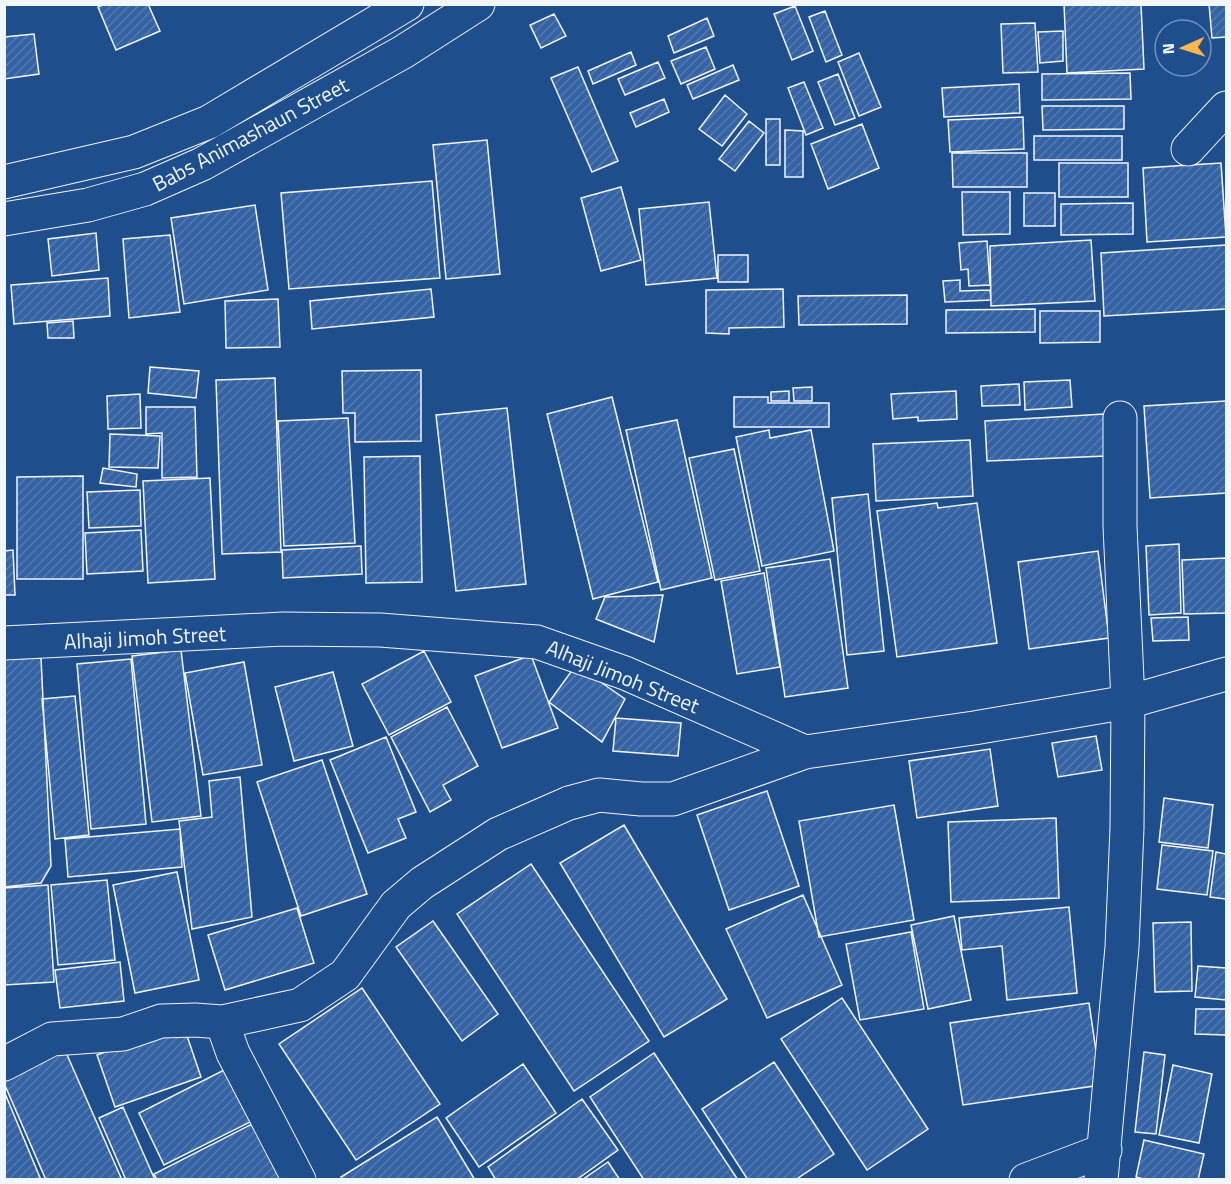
<svg xmlns="http://www.w3.org/2000/svg" width="1231" height="1184" font-family="'Titillium Web',sans-serif">
  <style>
    .building { fill: url(#building-hatch); stroke: #f2f6ff; stroke-width: 1.5 }
    .lines { fill: none; stroke-linecap: round; stroke-linejoin: round }
    .minor-casing { stroke: #f2f6ff; stroke-width: 35 }
    .major-casing { stroke: #f2f6ff; stroke-width: 35 }
    .minor { stroke: #1f4e8c; stroke-width: 33 }
    .major { stroke: #1f4e8c; stroke-width: 33 }
    .labels { text-anchor: middle; dominant-baseline: central; stroke-width: 4.5; stroke-linejoin: round; paint-order: stroke }
    .street-label { font-size: 21px; fill: #f2f6ff; stroke: #1f4e8c }
  </style>
  <defs>
    <pattern id="building-hatch" width="6" height="6" patternUnits="userSpaceOnUse" patternTransform="scale(1.5)"><rect width="6" height="6" fill="#3563a3"/><path d="M-1 1l2-2M0 6l6-6M5 7l2-2" fill="none" stroke="#537ab1"/></pattern>
  </defs>
  <rect width="100%" height="100%" fill="#1f4e8c"/>
  <path class="building" d="M104,4H148L160,31L116,50L98,7Z
    M1064,4H1141L1144,69L1067,73Z
    M1209,4H1226V37L1212,38Z
    M795,6L813,51L792,60L774,14Z
    M825,11L842,55L826,62L809,17Z
    M554,14L566,36L541,48L530,25Z
    M707,18L714,36L674,53L668,36Z
    M1035,23L1038,72L1003,73L1001,24Z
    M1063,31V61L1040,63L1038,32Z
    M34,34L39,74L4,79V37Z
    M706,47L715,69L681,84L671,61Z
    M631,52L636,65L593,84L588,71Z
    M859,53L881,107L859,116L838,62Z
    M658,62L665,78L625,95L618,79Z
    M733,65L739,80L693,99L687,85Z
    M578,67L618,161L592,172L551,78Z
    M1130,73L1131,99L1042,100V74Z
    M838,74L855,118L835,125L818,82Z
    M804,82L823,128L806,135L788,88Z
    M1019,84L1020,113L944,117L942,88Z
    M725,95L747,114L722,146L699,129Z
    M664,99L669,112L636,127L630,113Z
    M1042,106H1124V129L1043,130Z
    M1023,117L1024,149L950,152L948,120Z
    M766,119H780V165H766Z
    M749,121L764,133L735,171L719,159Z
    M862,124L879,168L828,189L811,144Z
    M785,130L803,131V177H785Z
    M1034,136H1122V160H1034Z
    M487,140L500,274L446,279L433,145Z
    M952,153H1027V187H953Z
    M1059,163H1128V197H1059Z
    M1221,163L1226,237L1147,242L1143,168Z
    M432,181L440,278L289,289L281,193Z
    M621,187L641,260L601,271L581,198Z
    M962,192H1010V234L963,235Z
    M1024,193H1055V226H1024Z
    M709,202L717,278L646,285L639,209Z
    M1133,203V234L1061,235V204Z
    M255,205L268,290L184,304L171,218Z
    M96,233L99,270L52,276L48,239Z
    M170,235L180,312L129,318L123,239Z
    M1091,240L1095,301L991,306L990,246Z
    M987,241L990,285L969,286L968,269L961,270L959,243Z
    M1226,245V309L1104,316L1101,253Z
    M718,255H748V282H718Z
    M108,278L110,316L14,324L11,285Z
    M960,280V291L990,290L991,300L945,302L943,281Z
    M431,289L434,317L312,329L310,301Z
    M783,289L784,327L729,328V334L706,333V290Z
    M907,295V324L799,325L798,296Z
    M278,299L280,347L226,348L225,301Z
    M1035,309V332L946,333V310Z
    M1040,311H1100V342L1040,343Z
    M73,321L74,338H48L47,323Z
    M150,367L199,371L196,398L148,393Z
    M421,370V441L355,442V413H343L342,371Z
    M275,378L281,552L222,554L216,380Z
    M1070,380L1072,407L1025,410L1024,382Z
    M1019,384L1020,405L982,406L981,386Z
    M812,387V401H794L793,388Z
    M789,391V401H771V392Z
    M956,391L957,419L918,421V417L893,419L891,394Z
    M140,394L141,428L108,429L107,396Z
    M612,397L658,582L593,599L547,414Z
    M734,397H768V403H829V427H734Z
    M1226,401V493L1150,498L1144,406Z
    M146,407H195L197,477L162,478V433L146,434Z
    M507,408L526,584L456,591L436,415Z
    M1104,414L1106,456L987,461L985,421Z
    M348,418L355,543L284,546L278,421Z
    M677,420L712,578L661,590L626,430Z
    M769,430L770,438L811,430L834,551L762,566L736,437Z
    M110,434L160,436L158,468L109,467Z
    M970,440L973,496L876,501L873,444Z
    M734,449L760,571L715,580L689,458Z
    M420,456L422,582L366,583L364,457Z
    M103,468L137,474L136,487L100,483Z
    M83,476V579H17V477Z
    M210,478L215,579L148,583L143,481Z
    M140,490L141,526L89,528L87,492Z
    M868,494L884,651L847,655L832,498Z
    M937,503L938,508L977,503L997,643L897,657L877,511Z
    M141,530L143,571L87,574L85,533Z
    M1179,544L1181,613L1149,615L1146,546Z
    M361,546L362,574L283,578L282,550Z
    M13,550L15,595H4V551Z
    M1098,551L1109,638L1029,649L1018,562Z
    M1226,558V613L1184,614L1182,560Z
    M830,559L848,688L785,697L766,568Z
    M764,573L780,667L737,674L721,581Z
    M663,595L654,642L596,619L605,597Z
    M1188,617L1189,640L1153,641L1151,618Z
    M181,650L201,816L152,822L132,656Z
    M424,651L451,702L389,735L362,684Z
    M531,655L558,728L502,748L475,676Z
    M41,658L51,866L41,883L4,887V659Z
    M131,659L146,824L91,829L77,664Z
    M244,662L262,765L203,775L185,673Z
    M576,665L625,699L602,742L549,702Z
    M333,672L353,746L294,761L275,687Z
    M75,696L89,835L55,839L42,699Z
    M447,707L478,766L443,785L451,800L430,812L391,737Z
    M616,718L681,723L678,756L613,751Z
    M1096,736L1102,770L1058,777L1052,743Z
    M386,737L416,812L398,819L406,838L368,853L330,760Z
    M990,749L998,806L917,818L909,761Z
    M322,760L367,894L301,916L257,782Z
    M240,777L252,917L192,929L179,821L212,817L209,781Z
    M767,791L799,886L729,910L697,815Z
    M1164,798L1213,805L1208,848L1159,842Z
    M894,805L914,920L819,937L799,821Z
    M1056,818L1059,898L951,902L948,822Z
    M624,825L727,999L664,1037L560,863Z
    M180,829L182,867L68,877L65,839Z
    M1162,845L1213,851L1207,895L1157,889Z
    M1216,852L1226,854V899L1210,897Z
    M531,864L649,1041L574,1091L457,914Z
    M177,872L199,980L135,993L113,885Z
    M107,880L115,960L58,965L51,885Z
    M48,885L54,982L4,985V888Z
    M803,895L842,985L767,1018L726,929Z
    M1069,907L1077,993L1007,1000L1002,946L962,950L959,918Z
    M297,908L314,963L225,990L208,935Z
    M954,916L971,1000L928,1009L911,925Z
    M433,921L498,1014L462,1041L396,947Z
    M1191,922L1192,991L1155,992L1153,923Z
    M911,932L924,1009L860,1020L846,944Z
    M120,962L124,1001L60,1008L55,970Z
    M1198,966L1226,968V1000L1195,997Z
    M362,988L440,1104L356,1160L279,1044Z
    M842,998L928,1129L867,1170L781,1039Z
    M1089,1003L1101,1085L963,1105L950,1023Z
    M1196,1009H1226V1035L1195,1034Z
    M183,1024L201,1077L115,1107L97,1055Z
    M61,1041L122,1180H46L4,1083V1066Z
    M1144,1052L1165,1055L1156,1134L1135,1132Z
    M654,1053L738,1180H644L590,1097Z
    M774,1062L834,1154L795,1180H748L702,1109Z
    M523,1064L556,1113L479,1167L446,1118Z
    M234,1065L260,1117L164,1165L139,1113Z
    M1173,1065L1212,1074L1199,1143L1159,1135Z
    M4,1091L41,1180H4Z
    M582,1099L618,1150L576,1180H496L488,1167Z
    M123,1107L155,1180H126L99,1118Z
    M437,1117L475,1180H343L341,1177Z
    M258,1121L285,1180H157L154,1174Z
    M1144,1140L1204,1154L1198,1180H1147L1136,1177Z
    M608,1162L620,1180H582Z"/>
  <g class="lines">
    <defs>
      <path id="minor" d="M1188,149L1226,108
        M4,643L283,629L380,630L537,642L625,673L805,752L974,728L1128,702L1226,674
        M222,1022L233,1053L299,1180
        M4,1064L52,1039L123,1034L161,1021L195,1020L222,1022L300,1005L345,975L396,905L422,883L498,834L569,803L599,795L641,799H673L805,752
        M1026,1180L1105,1150
        M1101,1180L1122,947L1127,828L1128,702L1120,526V418"/>
      <path id="major" d="M4,182L134,152L209,122L407,4
        M4,219L88,205L145,189L202,164L403,52L478,4"/>
    </defs>
    <use href="#minor" class="minor-casing"/>
    <use href="#major" class="major-casing"/>
    <use href="#minor" class="minor"/>
    <use href="#major" class="major"/>
  </g>
  <g class="labels">
    <g class="street-label">
      <text transform="translate(250 134) rotate(-28)">Babs Animashaun Street</text>
      <text transform="translate(145 637) rotate(-3)">Alhaji Jimoh Street</text>
      <text transform="translate(623 676) rotate(22)">Alhaji Jimoh Street</text>
    </g>
  </g>
  <rect width="1231" height="1184" fill="none" stroke="#f2f6ff" stroke-width="12"/>
  <g transform="translate(1183 48) rotate(267)"><circle r="28" fill="#1f4e8c" stroke="#7391ba" stroke-width="1.5"/>
  <path d="M0-4.5L10 22L0 15L-10 22Z" fill="#ffb74d"/>
  <text y="-9" font-size="16" font-weight="bold" text-anchor="middle" fill="#f2f6ff">N</text>
  </g>
</svg>
